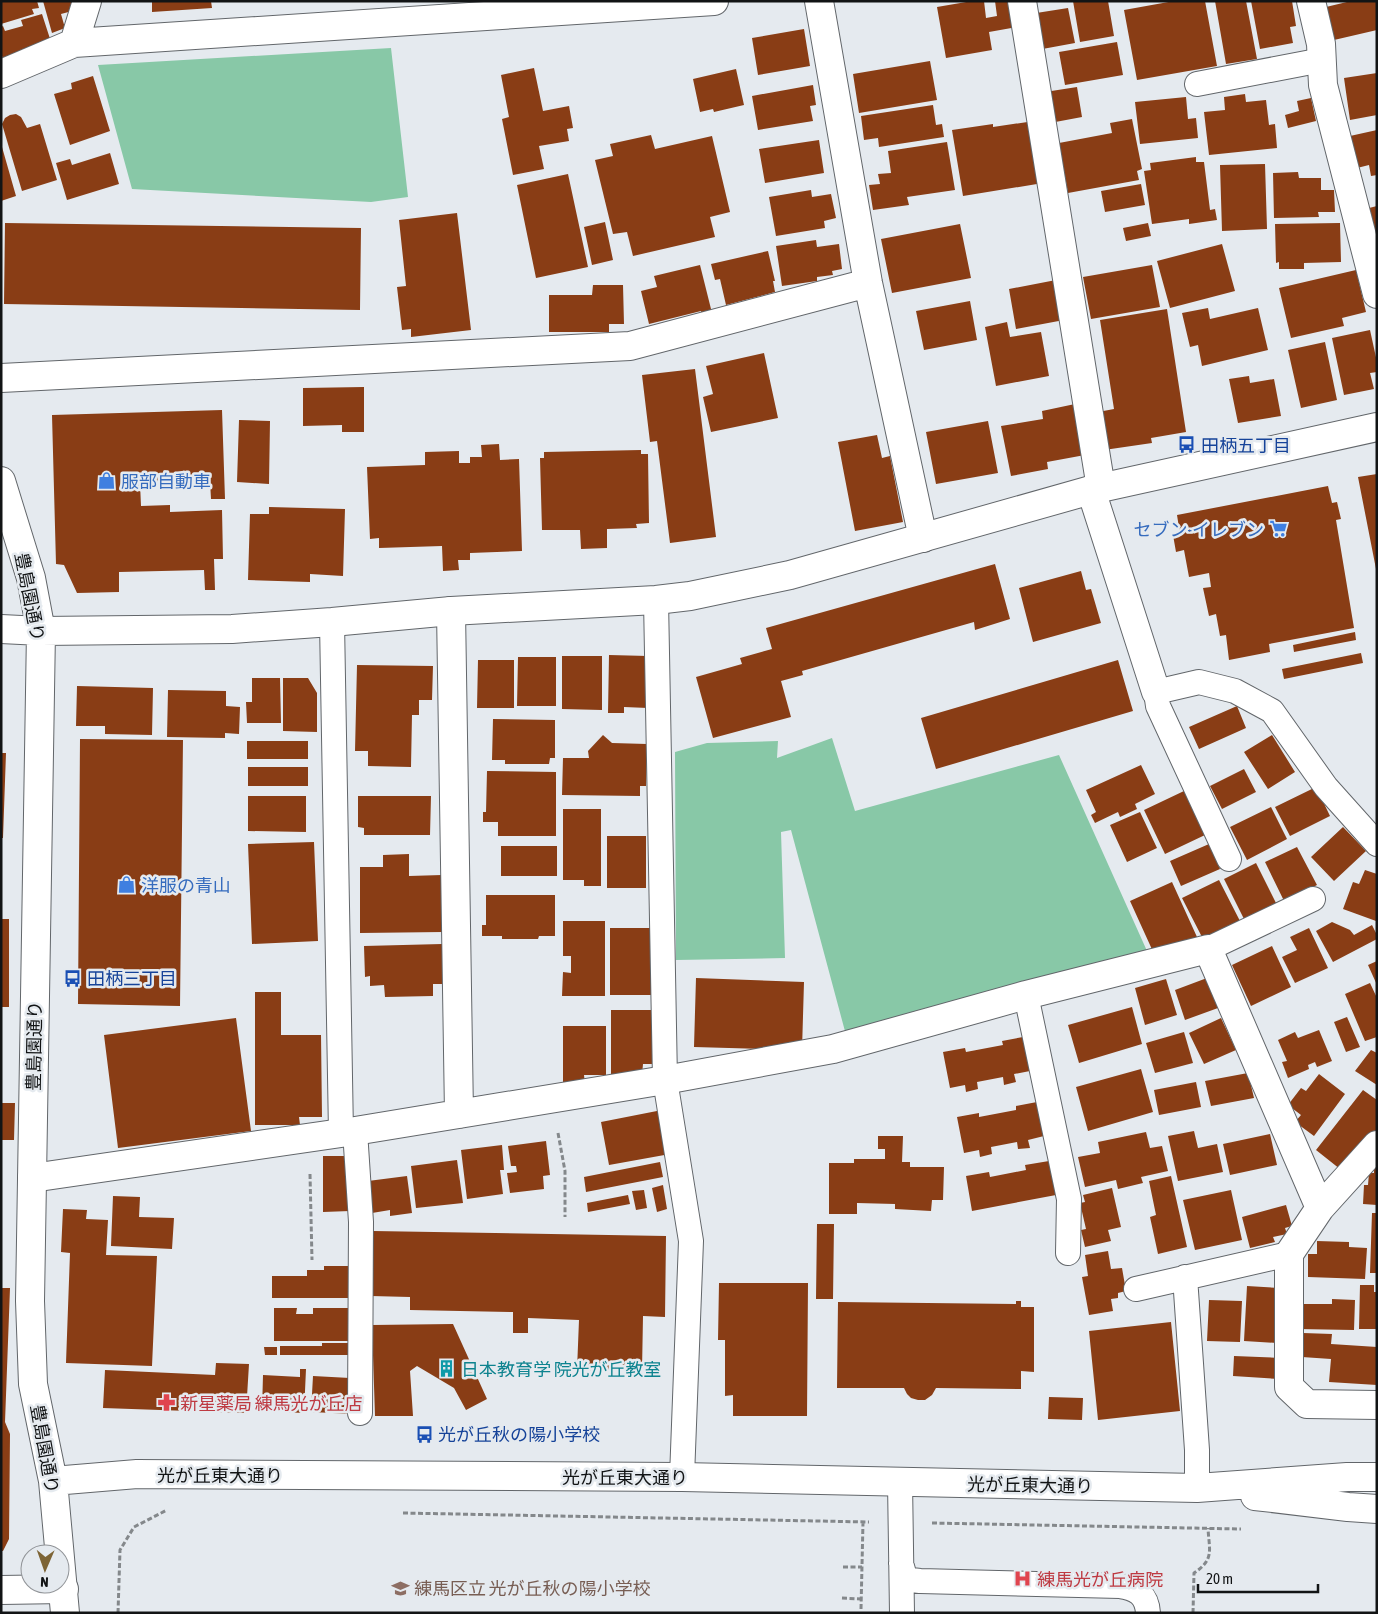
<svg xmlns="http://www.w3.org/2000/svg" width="1378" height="1614" font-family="'Asap Condensed','Noto Sans JP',sans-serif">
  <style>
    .green { fill: #88c8a7 }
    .building { fill: #893d15 }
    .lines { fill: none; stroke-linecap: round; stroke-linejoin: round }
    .lane-casing { stroke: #62666a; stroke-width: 26 }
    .street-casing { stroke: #62666a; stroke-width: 30 }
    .secondary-casing { stroke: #62666a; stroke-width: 30 }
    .path { stroke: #84888b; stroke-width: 3; stroke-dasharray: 5 2.5; stroke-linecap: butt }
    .lane { stroke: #fff; stroke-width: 24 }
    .street { stroke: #fff; stroke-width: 28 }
    .secondary { stroke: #fff; stroke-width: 28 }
    .labels { text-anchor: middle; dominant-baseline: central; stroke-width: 5; stroke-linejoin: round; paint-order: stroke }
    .transit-label { font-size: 18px; fill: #164399; stroke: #e5eaef; text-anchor: start }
    .shop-label { font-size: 18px; fill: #366cbe; stroke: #e5eaef; text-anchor: start }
    .street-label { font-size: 18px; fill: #121415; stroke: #e5eaef }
    .culture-label { font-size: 18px; fill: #0d838f; stroke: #e5eaef; text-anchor: start }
    .health-label { font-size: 18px; fill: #be3a42; stroke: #e5eaef; text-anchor: start }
    .education-label { font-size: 18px; fill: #785e54; stroke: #e5eaef; text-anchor: start }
  </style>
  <rect width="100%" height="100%" fill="#e5eaef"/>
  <path class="green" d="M391,48L408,197L371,202L132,189L98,65Z
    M832,738L855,811L1059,755L1147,951L846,1035L791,830L781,832L785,958L676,960L675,752L707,743L778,741L777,758Z"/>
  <path class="building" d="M1,1H37L39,8L32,9L34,14L1,24Z
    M43,1H73L76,10L61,14L65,28L52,33Z
    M152,1H211L212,8L152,12Z
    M972,1H984L986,18L997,16L995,1H1013L1017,27L989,32L992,50L946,58L937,7Z
    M1073,1H1108L1114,36L1080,42Z
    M1174,1H1205L1217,66L1137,80L1124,10Z
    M1215,1H1246L1257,59L1226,64Z
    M1251,1H1292L1296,26L1290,27L1293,43L1260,49Z
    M1351,1H1377V30L1334,40L1326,7Z
    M1068,8L1075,43L1037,50L1030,14Z
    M42,14L52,45L4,59L1,55V27L3,26L5,31L23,26L21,20Z
    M804,29L810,66L758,75L752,38Z
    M1117,42L1123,75L1065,85L1059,52Z
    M930,61L937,100L859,113L853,74Z
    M534,68L543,111L569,106L573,128L567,129L569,141L539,146L544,169L513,175L502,119L509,117L501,75Z
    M736,69L744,105L714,112L713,109L700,112L693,79Z
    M1377,73V115L1350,120L1344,78Z
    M93,76L110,131L70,145L54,94L72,89L71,83Z
    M813,85L816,105L810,106L813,121L758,130L752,96Z
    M1077,87L1082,117L1050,123L1045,92Z
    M1245,94L1246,102L1266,100L1269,125L1275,124L1277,148L1209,155L1204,112L1225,110L1224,97Z
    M1186,97L1188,119L1196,118L1198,138L1140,144L1135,102Z
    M1311,98L1316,121L1288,128L1285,115L1299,111L1297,101Z
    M933,105L936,125L942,124L944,137L879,147L878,138L864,140L861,116Z
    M16,114L21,117L27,128L40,124L57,180L22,191L2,124L5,118L10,115Z
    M1132,119L1142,169L1137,171L1139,180L1068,193L1059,143L1112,133L1110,123Z
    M1034,121L1043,183L963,196L952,130L993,124V127Z
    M1377,130V175L1371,176L1369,165L1357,168L1350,136Z
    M651,135L655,149L712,136L730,212L710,217L715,237L633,256L627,232L613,234L595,160L613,156L610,144Z
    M819,140L824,173L765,183L759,149Z
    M947,142L955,190L907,197L909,205L873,210L869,185L880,184L878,174L891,173L888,151Z
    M2,147L16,196L1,201V148Z
    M110,153L119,184L67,200L56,163L70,159L72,165Z
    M1196,157V162H1204L1210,210L1215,209L1217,220L1189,224V219L1152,224L1144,171L1151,170L1150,163Z
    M1265,164L1267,229L1222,231L1220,165Z
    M1298,172L1299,178H1321V190H1334L1335,212H1318L1319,217L1274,218L1273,173Z
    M568,174L588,267L536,278L517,185Z
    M1141,184L1145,205L1105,212L1101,191Z
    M811,190L812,197L831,194L836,218L824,221L825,228L776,236L769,197Z
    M1377,206V249L1369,208Z
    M457,213L471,330L411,337V329L402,330L397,287L406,286L399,220Z
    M605,222L613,260L592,265L584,227Z
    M5,223L361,228L360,310L4,304Z
    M1148,223L1151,236L1126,241L1123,228Z
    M1340,223L1341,262L1304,263V269H1279V262L1276,263L1275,224Z
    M960,224L971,278L892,293L881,239Z
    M816,240L817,247L839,244L842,269L832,271L833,275L817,277V281L782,286L776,246Z
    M1222,244L1235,291L1170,308L1157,261Z
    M768,251L775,281H773L775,292L726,305L720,279L715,280L711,264Z
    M700,265L712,313L702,316L701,311L649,324L641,291L657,287L654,276Z
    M1152,265L1160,307L1091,319L1083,277Z
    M1356,270L1366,312L1342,318L1344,326L1291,338L1279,288Z
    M1056,280L1064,320L1016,329L1009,289Z
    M593,285H623L624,324H609V332H549V295H592Z
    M970,301L977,340L924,350L916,311Z
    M1208,308L1210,319L1258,308L1268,350L1202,366L1198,345L1190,347L1182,313Z
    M1167,309L1186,432L1151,438L1152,443L1104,450L1098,412L1114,409L1100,320Z
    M1007,322L1010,337L1041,332L1049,376L996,386L985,327Z
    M1370,330L1377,362V372L1370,373L1374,389L1344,395L1332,338Z
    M1325,342L1337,400L1301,408L1288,350Z
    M764,353L778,418L711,432L703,397L713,394L706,366Z
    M695,369L716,537L670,543L657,441L650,442L642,375Z
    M1249,376L1250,383L1274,379L1281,416L1238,423L1229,379Z
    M364,387V432H342V425L303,426V388Z
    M1075,404L1085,455L1047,462L1048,469L1011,476L1001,426L1043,419L1042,411Z
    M222,410L225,499H211L210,481L140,483L141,506L170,505V512L222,510L223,559H214L215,590H205L204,570L119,572V592L77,593L64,565L56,564L52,415Z
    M239,420L270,421L269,484L237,482Z
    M988,421L998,473L936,484L926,432Z
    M877,435L882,458L890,456L903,522L855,531L838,442Z
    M499,444L500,460L519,459L522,551L470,553V560H458L459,570L443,571L442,546L379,548V538L370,539L367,467L425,465V452L459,451V463H470V457H482L481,445Z
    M641,450V454H648L649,523L636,524L637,528L607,529V548L581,549L580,530H542L540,458H544V452Z
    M1377,474V569H1376L1358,477Z
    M1328,486L1332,503L1337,502L1341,519L1336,520L1354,628L1269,644L1270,652L1229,660L1226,635L1220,636L1216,614L1209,616L1203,588L1211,587L1209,573L1189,577L1184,550L1176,552L1173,535L1180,534L1177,515Z
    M269,507L345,509L343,576L310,574V582L248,580L250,514H269Z
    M995,564L1010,619L975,630L974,622L802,671L803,675L781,681L791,717L713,738L696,677L742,664L740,658L772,649L766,628Z
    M1081,571L1086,590L1091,589L1101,623L1033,642L1019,588Z
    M1355,632L1356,640L1294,652L1293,645Z
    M1361,653L1363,663L1284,679L1282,669Z
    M609,655L648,656V708L624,707V713H608Z
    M562,656H602V710L562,709Z
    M518,657H556V706H517Z
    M478,660H514V708H477Z
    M1118,660L1133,711L936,769L921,718Z
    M357,665L433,666L432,700H419V715H412L411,767L368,766V751H355Z
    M252,678H280L281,723H247L246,702H252Z
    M283,678H308L317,693V732L283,731Z
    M77,686L153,688L152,735L105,734V726H76Z
    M168,690L226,691V706L240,707L239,734L225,733V738L167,737Z
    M1237,706L1246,728L1199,749L1189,727Z
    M493,719L555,720V758H550L549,764H505V760H492Z
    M603,735L612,743L647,744L646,786H640V796L562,795L563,758H589L588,751Z
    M1272,735L1295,772L1268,789L1244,752Z
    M80,739L183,740L180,1006L78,1004Z
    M247,741H308V759H247Z
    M1,753H6L3,838H1Z
    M1141,765L1155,794L1135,804L1137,809L1120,817L1118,812L1095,823L1091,815L1096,812L1086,790Z
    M248,767H308V786H248Z
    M1244,769L1256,792L1222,809L1210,786Z
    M487,771L556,772V836H498V822H483V812H486Z
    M1316,787L1330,816L1290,836L1275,807Z
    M1184,791L1205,835L1165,854L1144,810Z
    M248,796H306V832L248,831Z
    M358,796H431L430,835H364V828L358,827Z
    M1271,807L1287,839L1247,860L1230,827Z
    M563,809H601V886H584V880H563Z
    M1140,812L1157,848L1127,862L1110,825Z
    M1343,827L1366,851L1334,881L1311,857Z
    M607,836H646V888H607Z
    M314,842L318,941L252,944L248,844Z
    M1209,844L1220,869L1181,886L1170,861Z
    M501,846H557V876H501Z
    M1297,847L1317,885L1311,888L1313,892L1286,905L1265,862Z
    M409,854V876L442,875L443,932L360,933V867H383V855Z
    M1256,863L1279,909L1247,925L1224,879Z
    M1365,870L1377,874L1376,921L1343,909L1353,882L1359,884Z
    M1219,880L1241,923L1204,941L1182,898Z
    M1172,882L1197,937L1155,956L1130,901Z
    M486,895H555V936H539L538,939H502V936H482V925H486Z
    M1,919H9V1007H1Z
    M563,921H605V996H562L563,972L571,973V956H563Z
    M1332,922L1350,930L1354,935L1372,925L1377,935V939L1333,962L1316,931Z
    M610,928H652V995H610Z
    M1309,928L1328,968L1295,983L1282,957L1297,950L1290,937Z
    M442,944V984H433V996L385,997L384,985L370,986V976L365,977L364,946Z
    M1272,946L1291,987L1251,1006L1232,965Z
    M1377,961V985L1368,965Z
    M696,978L804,982L802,1050L694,1047Z
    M1207,978L1218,1008L1185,1020L1175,990Z
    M1166,979L1177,1015L1145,1025L1135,988Z
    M1370,983L1377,998V1037L1365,1041L1345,994Z
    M255,992H281V1035H321L322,1117H299L300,1125H255Z
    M1132,1007L1142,1044L1079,1063L1068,1025Z
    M611,1010H655V1064H643L642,1075H611Z
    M1347,1017L1360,1047L1346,1052L1334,1022Z
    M236,1018L251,1131L118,1148L104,1035Z
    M1221,1018L1236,1050L1204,1064L1189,1033Z
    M563,1026H606V1075H584L585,1084H563Z
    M1319,1030L1332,1061L1317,1067L1315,1062L1308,1065L1309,1069L1288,1078L1282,1062L1287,1061L1278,1040L1295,1032L1298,1038Z
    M1184,1032L1193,1063L1155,1073L1146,1043Z
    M1023,1037L1030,1071L1014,1074L1016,1082L1004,1085L1003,1077L977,1082L978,1089L966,1092L965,1085L950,1088L943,1052L965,1048L966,1052L1003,1045L1002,1041Z
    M1371,1050L1377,1053V1085L1355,1071Z
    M1141,1069L1153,1112L1088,1131L1076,1087Z
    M1248,1073L1254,1098L1211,1106L1205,1081Z
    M1319,1074L1345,1094L1314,1136L1295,1122L1301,1115L1288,1105L1301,1088L1306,1091Z
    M1196,1082L1201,1107L1159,1115L1154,1090Z
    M1363,1090L1377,1100V1133L1345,1173L1316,1150Z
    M1037,1102L1044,1136L1028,1140L1030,1148L1018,1149L1017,1142L991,1147L992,1154L980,1157L979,1150L964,1153L957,1117L979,1113V1117L1016,1110V1106Z
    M1,1103H15L14,1140H1Z
    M662,1110L670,1154L609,1165L601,1122Z
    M1194,1131L1198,1148L1217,1144L1223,1172L1178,1181L1168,1136Z
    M1146,1132L1150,1148L1162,1146L1168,1171L1141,1177L1143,1183L1118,1189L1116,1180L1085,1187L1078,1157L1100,1153L1098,1142Z
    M1270,1134L1277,1165L1230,1175L1223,1144Z
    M878,1136H903L902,1162H910V1167H944L943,1200H932L931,1211L895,1209V1204L857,1203V1214H829V1163H854V1159H885V1149H878Z
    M546,1141L550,1175L543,1176L544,1189L510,1193L507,1173L517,1172L516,1166H511L508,1146Z
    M502,1145L504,1170H500L503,1194L467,1199L461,1150Z
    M323,1156H350V1211L323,1212Z
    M457,1160L463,1203L416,1208L411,1166Z
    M1049,1161L1056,1195L972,1211L966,1176L989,1172L990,1177L1026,1170L1025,1165Z
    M660,1162L663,1177L586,1192L584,1177Z
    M1374,1168H1377V1205L1363,1204L1364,1185H1368L1369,1173H1374Z
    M407,1176L412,1213L390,1216V1210L372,1213L368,1181Z
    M1171,1176L1187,1247L1158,1254L1150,1217L1156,1215L1149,1181Z
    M663,1185L667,1209L657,1212L652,1188Z
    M1112,1188L1121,1227L1108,1230L1111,1241L1085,1247L1081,1230L1086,1229L1080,1203L1085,1202L1083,1195Z
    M644,1190L647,1208L636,1210L632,1191Z
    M1231,1190L1242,1240L1195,1250L1183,1200Z
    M628,1195L630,1204L588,1212L587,1203Z
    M113,1196L140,1197L139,1217L174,1218L172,1249L111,1246Z
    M1286,1205L1292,1226L1285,1228L1287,1234L1273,1237L1275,1242L1250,1248L1242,1217Z
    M63,1209L87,1210L86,1219L108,1220L106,1255L157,1256L152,1366L66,1363L70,1253L61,1252Z
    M1372,1213H1377V1273H1370Z
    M817,1224H834L833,1299H816Z
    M373,1231L666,1236L665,1317L643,1316L642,1371L577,1370L579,1320L528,1318V1333H513V1312L410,1310V1297L371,1296Z
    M1317,1241L1349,1242V1247L1367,1248L1365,1279L1308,1277V1254H1317Z
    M1108,1251L1111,1269L1122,1268L1126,1291L1118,1293V1298L1111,1299L1113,1311L1089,1315L1082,1277L1088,1276L1085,1255Z
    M324,1266H349V1298H272V1276H307V1270H324Z
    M719,1283H808L807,1416H733V1395L725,1396V1340H718Z
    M1360,1285H1374V1292H1377V1329H1359Z
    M1247,1286L1280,1288L1277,1343L1244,1341Z
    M1,1288H10L5,1422L10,1434L9,1539L3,1551H1Z
    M1332,1299L1355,1300L1354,1330L1297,1329L1298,1304H1332Z
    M1209,1300L1242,1301L1240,1342L1207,1341Z
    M1016,1301H1021V1307H1034V1372L1021,1371V1389L936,1388L932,1395L925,1400H918L911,1398L907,1394L904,1388H837L838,1302L1016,1304Z
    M274,1308H297L296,1314H313V1308H351V1341H274Z
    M1171,1322L1180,1411L1098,1420L1089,1331Z
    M453,1324L487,1399L466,1410L454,1388L417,1366L410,1371L413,1416H375L372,1325Z
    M1303,1333L1332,1334L1331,1344L1377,1347V1385L1329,1382L1331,1359L1302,1357Z
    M322,1343H349L348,1355H280V1346H322Z
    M264,1347H277V1355H265Z
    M1234,1356L1281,1358L1279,1379L1233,1376Z
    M216,1363L249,1364L246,1413L103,1408L105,1370L215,1375Z
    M300,1369H306L304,1413L262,1411L263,1375L300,1377Z
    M313,1376L350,1378L354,1414L311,1412Z
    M1049,1397L1083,1398L1082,1420L1048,1419Z"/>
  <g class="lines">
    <defs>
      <path id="lane" d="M1197,84L1322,60
        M656,600L665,1080L691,1241L682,1477
        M332,622L341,1133
        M1229,859L1158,706L1156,692L1199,682L1235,691L1272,711L1326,787L1377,844
        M1208,949L1313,899
        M1026,995L1069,1199L1068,1253
        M355,1131L361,1222L360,1413
        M1185,1277L1197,1450V1488
        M1136,1289L1289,1254
        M900,1482L902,1613
        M901,1563L905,1577L911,1580L920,1581L1120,1586C1136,1588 1147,1595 1148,1613"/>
      <path id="street" d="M819,1L868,283L923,538
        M1022,1L1101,488
        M1311,1L1321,44L1323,85L1377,294
        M74,43L87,1
        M1,74L74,43L714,1
        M1,378L630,346L868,283
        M1091,490L1156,692
        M451,611L459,1114
        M1377,1145L1320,1208L1289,1254V1387L1307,1404L1377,1405
        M32,1178L355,1131L665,1080L833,1049L1026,995L1208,949L1320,1208
        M1,1590L64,1589"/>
      <path id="secondary" d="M1,481L31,578L41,631L30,1301L33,1384L53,1481L65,1613
        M1,629L41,631L232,629L332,622L451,611L656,600L690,596L790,575L1091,490L1377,427
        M53,1481L137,1474L682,1477L1197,1488L1347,1477H1377
        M1255,1496L1348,1507L1377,1509"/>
    </defs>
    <use href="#lane" class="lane-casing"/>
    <use href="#street" class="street-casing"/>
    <use href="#secondary" class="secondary-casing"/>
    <path class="path" d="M558,1133L565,1171V1217
      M310,1174L312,1260
      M403,1513L869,1522
      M932,1523L1241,1529
      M843,1567H862
      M842,1598L861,1599
      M861,1609L863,1522
      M118,1613L120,1550L134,1527L167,1510
      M1193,1613L1194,1573C1215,1559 1209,1550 1208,1528"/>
    <use href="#lane" class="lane"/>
    <use href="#street" class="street"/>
    <use href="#secondary" class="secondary"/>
  </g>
  <defs>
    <symbol id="bus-bare" viewBox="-9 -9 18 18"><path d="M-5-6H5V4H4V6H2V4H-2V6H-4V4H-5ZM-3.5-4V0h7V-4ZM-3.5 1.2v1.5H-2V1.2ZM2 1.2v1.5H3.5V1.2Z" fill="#1a4fb4" stroke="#e5eaef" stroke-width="2.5" paint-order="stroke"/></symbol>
    <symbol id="shop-bare" viewBox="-9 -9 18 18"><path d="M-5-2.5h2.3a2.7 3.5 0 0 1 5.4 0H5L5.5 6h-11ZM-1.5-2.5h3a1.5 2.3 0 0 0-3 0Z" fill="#3f7fe0" stroke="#e5eaef" stroke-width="2.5" paint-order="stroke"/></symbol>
    <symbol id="supermarket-bare" viewBox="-9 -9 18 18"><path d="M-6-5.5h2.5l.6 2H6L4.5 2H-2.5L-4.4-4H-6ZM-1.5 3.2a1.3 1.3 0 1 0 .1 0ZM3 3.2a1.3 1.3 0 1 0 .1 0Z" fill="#3f7fe0" stroke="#e5eaef" stroke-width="2.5" paint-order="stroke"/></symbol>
    <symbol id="building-bare" viewBox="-9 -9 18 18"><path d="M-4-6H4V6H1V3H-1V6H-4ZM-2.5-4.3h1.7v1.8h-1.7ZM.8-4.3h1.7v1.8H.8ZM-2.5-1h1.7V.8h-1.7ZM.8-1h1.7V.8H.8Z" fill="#0f9aa8" stroke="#e5eaef" stroke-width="2.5" paint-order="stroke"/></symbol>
    <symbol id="pharmacy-bare" viewBox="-9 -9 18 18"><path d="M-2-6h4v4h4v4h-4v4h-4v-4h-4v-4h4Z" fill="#e0444e" stroke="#e5eaef" stroke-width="2.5" paint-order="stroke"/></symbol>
    <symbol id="hospital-bare" viewBox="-9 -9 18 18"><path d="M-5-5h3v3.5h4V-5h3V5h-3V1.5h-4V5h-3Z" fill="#e0444e" stroke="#e5eaef" stroke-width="2.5" paint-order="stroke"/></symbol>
    <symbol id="school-bare" viewBox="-9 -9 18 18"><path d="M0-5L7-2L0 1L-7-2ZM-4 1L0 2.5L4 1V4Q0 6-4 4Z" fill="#8d6e63" stroke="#e5eaef" stroke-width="2.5" paint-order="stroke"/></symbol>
  </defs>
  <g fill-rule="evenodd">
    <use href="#bus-bare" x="1174" y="432" width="25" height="25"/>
    <use href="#shop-bare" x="94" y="468" width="25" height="25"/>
    <use href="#supermarket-bare" x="1266" y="516" width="25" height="25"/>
    <use href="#shop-bare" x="114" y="872" width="25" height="25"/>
    <use href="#bus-bare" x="60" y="966" width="25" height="25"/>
    <use href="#building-bare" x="434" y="1356" width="25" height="25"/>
    <use href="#pharmacy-bare" x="154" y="1390" width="25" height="25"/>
    <use href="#bus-bare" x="412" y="1422" width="25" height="25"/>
    <use href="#hospital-bare" x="1010" y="1566" width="25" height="25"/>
    <use href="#school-bare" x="388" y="1576" width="25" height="25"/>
  </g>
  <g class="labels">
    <g class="transit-label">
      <text x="1201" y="445">田柄五丁目</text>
      <text x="87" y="978">田柄三丁目</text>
      <text x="438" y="1434">光が丘秋の陽小学校</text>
    </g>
    <g class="shop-label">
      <text x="121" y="481">服部自動車</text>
      <text x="1264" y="529" text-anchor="end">セブン-イレブン</text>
      <text x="141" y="885">洋服の青山</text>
    </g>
    <g class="street-label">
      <text transform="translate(30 597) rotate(79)">豊島園通り</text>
      <text transform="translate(34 1046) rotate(-89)">豊島園通り</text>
      <text transform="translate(45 1449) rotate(80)">豊島園通り</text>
      <text x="220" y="1475">光が丘東大通り</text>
      <text x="625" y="1477">光が丘東大通り</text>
      <text transform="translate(1030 1485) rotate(1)">光が丘東大通り</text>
    </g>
    <g class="culture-label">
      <text x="461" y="1369">日本教育学 院光が丘教室</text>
    </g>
    <g class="health-label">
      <text x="180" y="1403">新星薬局 練馬光が丘店</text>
      <text x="1037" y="1579">練馬光が丘病院</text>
    </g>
    <g class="education-label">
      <text x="414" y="1588">練馬区立 光が丘秋の陽小学校</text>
    </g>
  </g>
  <rect width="1378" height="1614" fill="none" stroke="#121415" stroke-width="5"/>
  <g transform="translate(45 1569) rotate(182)"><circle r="24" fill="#e5eaef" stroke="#919498"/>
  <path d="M0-4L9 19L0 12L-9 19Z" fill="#7d6435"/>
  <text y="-8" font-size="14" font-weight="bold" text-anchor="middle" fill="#121415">N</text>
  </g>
  <path d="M1198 1584v8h120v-8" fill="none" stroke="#121415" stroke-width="2.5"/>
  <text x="1206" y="1584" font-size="15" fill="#121415" stroke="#e5eaef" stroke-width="4" paint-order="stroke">20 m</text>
</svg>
